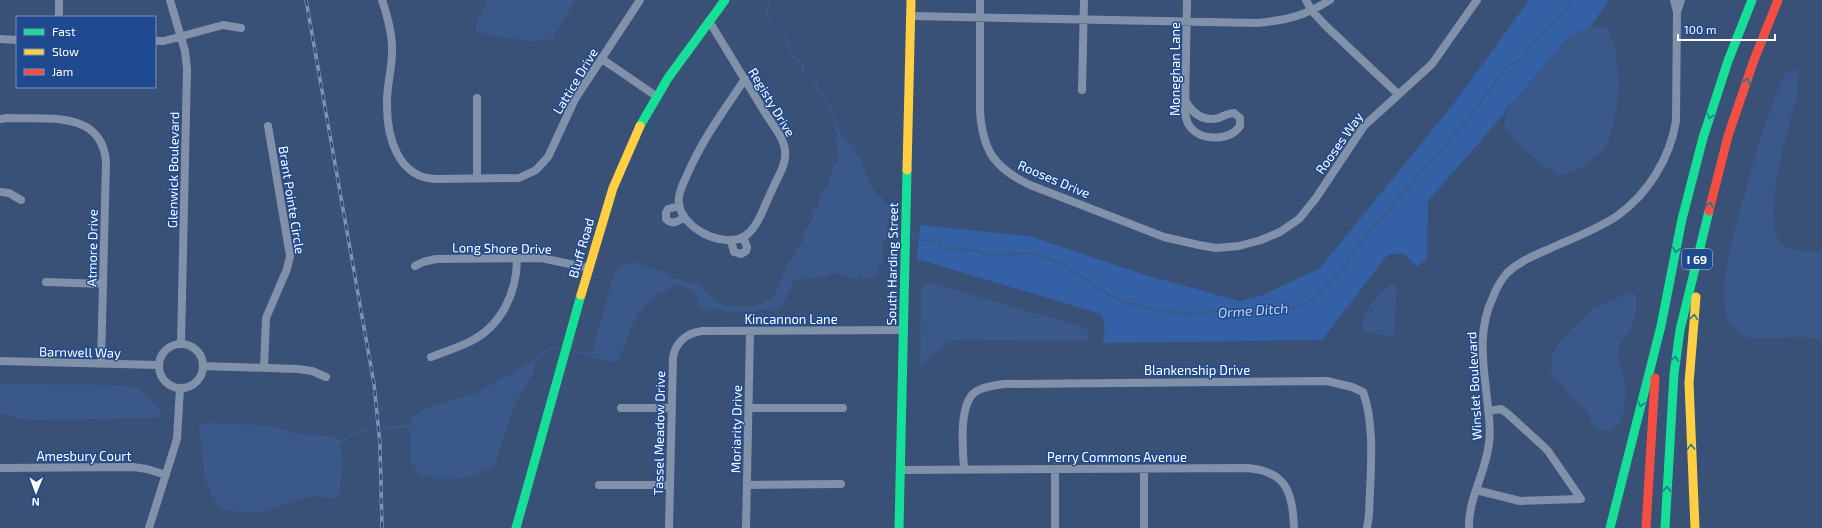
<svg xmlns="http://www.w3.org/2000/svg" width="1822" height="528" font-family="'Exo 2',sans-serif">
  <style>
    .green { fill: #3460a6 }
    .water { fill: #3b588a }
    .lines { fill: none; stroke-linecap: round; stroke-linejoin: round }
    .stream { stroke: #3b588a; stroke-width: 2 }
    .street { stroke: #8191aa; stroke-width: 8 }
    .fast { stroke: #16e098; stroke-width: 9 }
    .slow { stroke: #ffcf43; stroke-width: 9 }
    .jam { stroke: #f24e42; stroke-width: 9 }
    .rail-casing { stroke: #8191a9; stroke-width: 3.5 }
    .rail { stroke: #204a90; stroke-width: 2; stroke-dasharray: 6; stroke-linecap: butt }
    .oneway { stroke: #1c7e93 }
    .labels { text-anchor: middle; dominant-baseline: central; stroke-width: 3; stroke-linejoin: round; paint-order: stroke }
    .shield { fill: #204a90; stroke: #bcc9de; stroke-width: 1 }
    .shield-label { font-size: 12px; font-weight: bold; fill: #fff }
    .street-label { font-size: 13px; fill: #fff; stroke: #204a90 }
    .water-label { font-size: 14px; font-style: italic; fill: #bcd2f4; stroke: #204a90 }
  </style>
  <rect width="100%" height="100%" fill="#395077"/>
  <path class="green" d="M1529,0H1609L1590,27L1569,36L1519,96L1510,104L1498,121L1428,201L1427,258L1417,267L1405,254H1388L1322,340L1103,343L1105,327L1101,314L917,259L920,225L1029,236L1145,275L1240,301L1263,295L1320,268L1455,102Z"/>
  <path class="water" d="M488,0H576L554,36L553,39L535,41L534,43L532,41L497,37L480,32L476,34V24Z
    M1606,26L1611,34L1609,37L1611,40H1614C1620,73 1621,108 1608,140C1605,147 1603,154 1595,156C1586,166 1574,173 1561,175L1555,173L1553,168L1551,167L1548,170L1523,148L1504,127L1505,116L1510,104L1519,96L1569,36L1590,27Z
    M1796,69C1801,80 1796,90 1797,100C1793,106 1791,118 1789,126C1782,151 1765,216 1779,240C1788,253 1809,251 1822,251V340C1800,332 1753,346 1736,332C1729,326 1725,314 1725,305C1721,267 1736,227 1745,192C1751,169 1757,148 1765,125C1772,107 1776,89 1786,72Z
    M835,122L843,138L854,146L857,155L861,157C862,168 869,176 871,186L874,188L877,196L881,195L886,205H892L901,222L892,216L887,220V230L893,234H901V236L887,237L882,242L883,261L879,266L878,274L872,278L863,279L861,275H858L856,279C843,278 837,268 824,278L821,277L795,280L792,281C792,288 792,290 786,294L787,298L783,303V306L777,308L775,312L763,309L750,312L746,310L744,312L734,311L731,313L713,308L706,313L697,304C700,293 687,286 678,284C670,288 663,293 656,295L645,306V309L643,308L641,312L636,315V319L629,330L630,332C625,339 626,349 619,354L620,359L614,362L596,359L589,354L592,352L612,280L618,267C646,254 646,273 662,270C671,278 688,283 701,284L704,291L721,305L752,307L765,302L766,300C780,299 781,266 795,255V250L798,249L804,239L803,233L813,218L812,211L817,209C819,201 821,190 828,186L834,163L838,160L839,155L836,152L838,148L835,140L838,134L835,131Z
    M928,282L1083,327L1089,331L1087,340L1085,341L957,340L948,342L923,364H920L921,293V287Z
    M1393,284L1397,287L1394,335L1390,337L1365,332L1362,328C1362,313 1379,290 1393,284Z
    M1630,292L1635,294C1639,306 1635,323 1628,333C1624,339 1619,344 1618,352C1617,360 1623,370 1624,379C1627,394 1627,431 1605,431C1600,430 1596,426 1591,425C1594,413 1575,402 1568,393C1564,389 1552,371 1549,370L1552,365L1551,353L1554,352C1558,344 1563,337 1569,331C1575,325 1587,318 1589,310Z
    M529,363H532L534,365L533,374L515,404L494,466L472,476L455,479H433L430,475L422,476L418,474L410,460V434L408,426L412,417L429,407L476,393Z
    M0,384L125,385L139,388L161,411V416L157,418L34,420L20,419L0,413Z
    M216,422L217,424L267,425L297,434L332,436L344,441L340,445L343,459L339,497C330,500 321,496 311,497C291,500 273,511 252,513C240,514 230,509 219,508L210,492L203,473L204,470L199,427L203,424Z"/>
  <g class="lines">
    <path class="stream" d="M770,0L766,13L770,23L784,36L792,55L802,64L803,71L816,82L817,89L828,104L835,122
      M912,231L915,239
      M910,236L921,240H925L929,243L935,238L939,239L942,247L945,248L977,251L992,255L1030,253L1059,262L1114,298L1148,309L1188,314L1225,310L1297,307L1314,298L1345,267L1353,252L1426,166L1468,120L1507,66L1523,58L1532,42L1553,25L1572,0
      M574,352L589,354
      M532,363L549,349L558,348
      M384,428L408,426
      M344,441C353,433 362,430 373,429"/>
    <path class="street" d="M170,0L185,51L187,69L181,344
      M382,0C387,15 392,31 392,48C393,67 386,86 387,106C387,137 398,178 436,179L519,178L536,170L548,157L575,99L640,0
      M980,0V112C983,152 995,168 1030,185L1164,237L1199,245L1216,248L1239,246L1261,240L1280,232L1299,219L1316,198L1364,126L1432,64L1477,0
      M1306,0L1312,11L1326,26L1398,94
      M1674,0L1677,12
      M911,16L1257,23C1287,20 1305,16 1330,0
      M59,17V0
      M709,21C727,51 746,81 764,111C771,123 784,137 785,151C787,164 777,178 772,190C765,204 758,228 745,236C723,250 675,226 679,197C680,189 684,182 687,175C702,140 724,110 745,79
      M0,39L17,40
      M155,41H164L223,25L241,28
      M602,59L656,96
      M1082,90L1084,0
      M477,98V179
      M1185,100C1192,113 1203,122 1219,118C1224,116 1228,113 1234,113L1240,118V126C1230,141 1202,141 1191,128C1187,124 1186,119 1185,113L1187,0
      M0,119L7,118C45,120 102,109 106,162L101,364
      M0,192L9,193L21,200
      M679,206L668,209L666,213V219C672,225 677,222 683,218
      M731,241L734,252L741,254L746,251L747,247L743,237
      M415,266L423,262L436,259L541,258L589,268
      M46,282L103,284
      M159 366a22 22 0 1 1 44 0a22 22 0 1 1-44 0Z
      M431,357C444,352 457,348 469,342C501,327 517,293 517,258
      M0,361L159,365
      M203,366L298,369L312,371L326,377
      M264,368L266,318L287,269L290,256L268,126
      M621,408H672
      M749,408H843
      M0,468L133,467L147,469L166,475
      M900,470L1247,468C1286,471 1293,492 1294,528
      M964,470C963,449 959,413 971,396C978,387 993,386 1003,384L1327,381L1352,387L1363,392C1376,426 1370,478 1369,515L1367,528
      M1055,470V528
      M1144,470V528
      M599,485H670
      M747,485L841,484
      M1476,490L1520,501L1581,499L1548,451L1543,446L1508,414L1501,409L1488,411
      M149,528L177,439L180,388
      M669,528L673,357C676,342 687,333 702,331L904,330
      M746,528L750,331
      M1469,528C1468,498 1486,473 1489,443C1491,431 1489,418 1488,407C1484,369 1476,332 1493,297C1496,289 1501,280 1507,273C1522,259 1541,253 1560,244C1579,236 1599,228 1617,216C1648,194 1670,158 1676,121L1677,12L1681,0"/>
    <path class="fast" d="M640,126L668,78L725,0
      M516,528L581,295
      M899,528L907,170
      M1610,528L1661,326L1682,219L1703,138L1728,61L1752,0
      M1665,528L1674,374L1680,330L1709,211"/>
    <path class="slow" d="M907,170L911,0
      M581,295L613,188L640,126
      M1695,528L1689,383L1696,297"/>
    <path class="jam" d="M1709,211L1728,136L1754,60L1778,0
      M1646,528L1655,378"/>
    <defs>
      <path id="rail" d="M306,0L374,384L380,444L382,528"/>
    </defs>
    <use href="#rail" class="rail-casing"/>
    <use href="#rail" class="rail"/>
  </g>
  <defs><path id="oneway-chevron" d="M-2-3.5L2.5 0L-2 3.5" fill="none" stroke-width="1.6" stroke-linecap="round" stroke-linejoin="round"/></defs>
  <g class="oneway">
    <use href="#oneway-chevron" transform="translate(1747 81) rotate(-70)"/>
    <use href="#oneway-chevron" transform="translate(1710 116) rotate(108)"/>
    <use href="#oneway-chevron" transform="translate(1710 205) rotate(-76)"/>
    <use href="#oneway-chevron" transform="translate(1676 250) rotate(102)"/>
    <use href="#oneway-chevron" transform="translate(1694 317) rotate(-84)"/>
    <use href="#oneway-chevron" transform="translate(1675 359) rotate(-83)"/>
    <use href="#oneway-chevron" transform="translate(1641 404) rotate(104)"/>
    <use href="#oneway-chevron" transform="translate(1691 447) rotate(-92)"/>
    <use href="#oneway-chevron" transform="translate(1667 489) rotate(-87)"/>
  </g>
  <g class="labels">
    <rect class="shield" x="1682" y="249" width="30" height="20" rx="3"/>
    <g class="shield-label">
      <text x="1697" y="259">I 69</text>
    </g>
    <g class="street-label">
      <text transform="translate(1175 69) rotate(-90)">Moneghan Lane</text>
      <text transform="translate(575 81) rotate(-59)">Lattice Drive</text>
      <text transform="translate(772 102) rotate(59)">Registy Drive</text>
      <text transform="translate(1339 143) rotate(-55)">Rooses Way</text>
      <text transform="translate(173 170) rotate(-89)">Glenwick Boulevard</text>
      <text transform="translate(1054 179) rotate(23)">Rooses Drive</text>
      <text transform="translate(292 200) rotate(81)">Brant Pointe Circle</text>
      <text transform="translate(92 248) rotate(-89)">Atmore Drive</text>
      <text transform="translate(502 248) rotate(1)">Long Shore Drive</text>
      <text transform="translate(581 248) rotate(-74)">Bluff Road</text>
      <text transform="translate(892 264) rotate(-89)">South Harding Street</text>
      <text x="791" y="319">Kincannon Lane</text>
      <text transform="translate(80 352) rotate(1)">Barnwell Way</text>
      <text x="1197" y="370">Blankenship Drive</text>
      <text transform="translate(1474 386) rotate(-93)">Winslet Boulevard</text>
      <text transform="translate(736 429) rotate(-89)">Moriarity Drive</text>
      <text transform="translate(659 433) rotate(-89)">Tassel Meadow Drive</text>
      <text x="84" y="456">Amesbury Court</text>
      <text x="1117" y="457">Perry Commons Avenue</text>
    </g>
    <g class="water-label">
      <text transform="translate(1253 310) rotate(-4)">Orme Ditch</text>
    </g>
  </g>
  <rect x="16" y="16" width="140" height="72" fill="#204a90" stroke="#7992bc"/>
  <rect x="24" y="29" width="20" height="6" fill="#16e098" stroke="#7992bc"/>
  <text x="52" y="36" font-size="12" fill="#ffffff">Fast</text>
  <rect x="24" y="49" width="20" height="6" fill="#ffcf43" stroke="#7992bc"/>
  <text x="52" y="56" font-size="12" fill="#ffffff">Slow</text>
  <rect x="24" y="69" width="20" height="6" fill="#f24e42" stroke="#7992bc"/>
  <text x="52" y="76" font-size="12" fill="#ffffff">Jam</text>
  <g transform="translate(36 492) rotate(181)" stroke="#204a90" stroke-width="3" paint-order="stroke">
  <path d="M0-3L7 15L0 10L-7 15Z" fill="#ffffff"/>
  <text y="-6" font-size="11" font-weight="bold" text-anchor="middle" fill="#ffffff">N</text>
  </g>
  <path d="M1678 34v6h97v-6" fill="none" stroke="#ffffff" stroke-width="2"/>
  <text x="1684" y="34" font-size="12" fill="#ffffff" stroke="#204a90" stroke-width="3" paint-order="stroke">100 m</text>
</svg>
